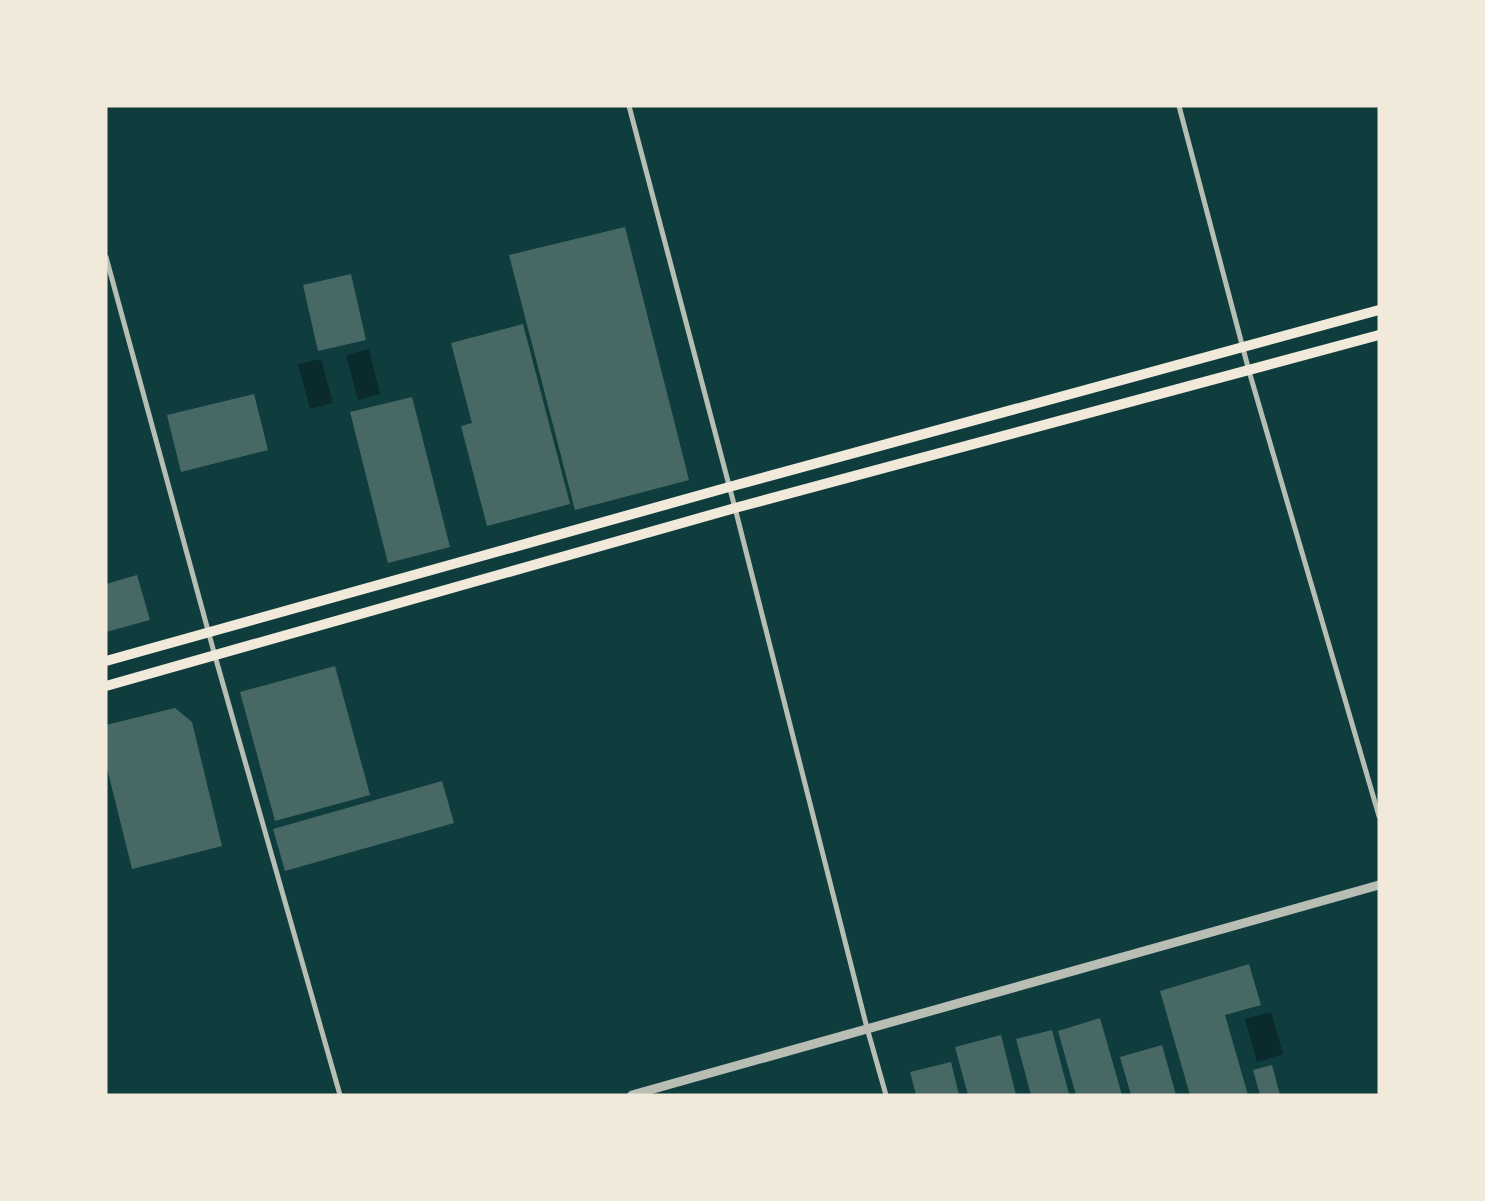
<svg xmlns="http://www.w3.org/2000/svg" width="1485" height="1201" font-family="'Noto Serif',serif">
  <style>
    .water { fill: #0a2a2b }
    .building { fill: #486865 }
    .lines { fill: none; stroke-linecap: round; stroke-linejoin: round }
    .minor { stroke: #b8beb3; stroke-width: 5 }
    .tertiary { stroke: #b8beb3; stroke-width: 9 }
    .secondary { stroke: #f1e9da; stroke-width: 10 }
  </style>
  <rect width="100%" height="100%" fill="#0f3d3e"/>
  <path class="water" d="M369,349L380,394L358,400L346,355Z
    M321,359L333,403L310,409L298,364Z
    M1271,1012L1283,1054L1257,1062L1245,1019Z"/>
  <path class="building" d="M625,227L689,480L575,510L509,255Z
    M351,274L366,340L318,351L303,285Z
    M523,324L570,504L487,526L461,426L472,423L451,343Z
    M254,394L268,450L181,472L167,415Z
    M412,397L450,547L388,563L350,412Z
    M137,575L150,620L106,632V584Z
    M335,666L370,795L275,821L240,692Z
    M175,708L192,722L222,846L132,869L106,764V725Z
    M442,781L454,823L285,871L273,829Z
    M1249,964L1261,1005L1225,1015L1248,1095H1190L1160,991Z
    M1100,1018L1122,1095H1076L1058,1031Z
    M1052,1030L1069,1094L1031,1095L1016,1039Z
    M1001,1035L1016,1095H968L955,1047Z
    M1162,1045L1176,1095H1131L1120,1057Z
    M951,1062L959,1095H916L910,1072Z
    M1272,1065L1280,1095H1260L1253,1070Z"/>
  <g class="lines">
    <path class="minor" d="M629,106L735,508L867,1028L886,1095
      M1179,106L1249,371L1379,816
      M106,257L215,656L340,1095"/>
    <path class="tertiary" d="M632,1095L1379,885"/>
    <path class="secondary" d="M106,661L729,487L1379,310
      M106,686L735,508L1379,335"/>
  </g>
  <rect width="1485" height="1201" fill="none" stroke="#f1e9da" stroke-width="215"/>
</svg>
